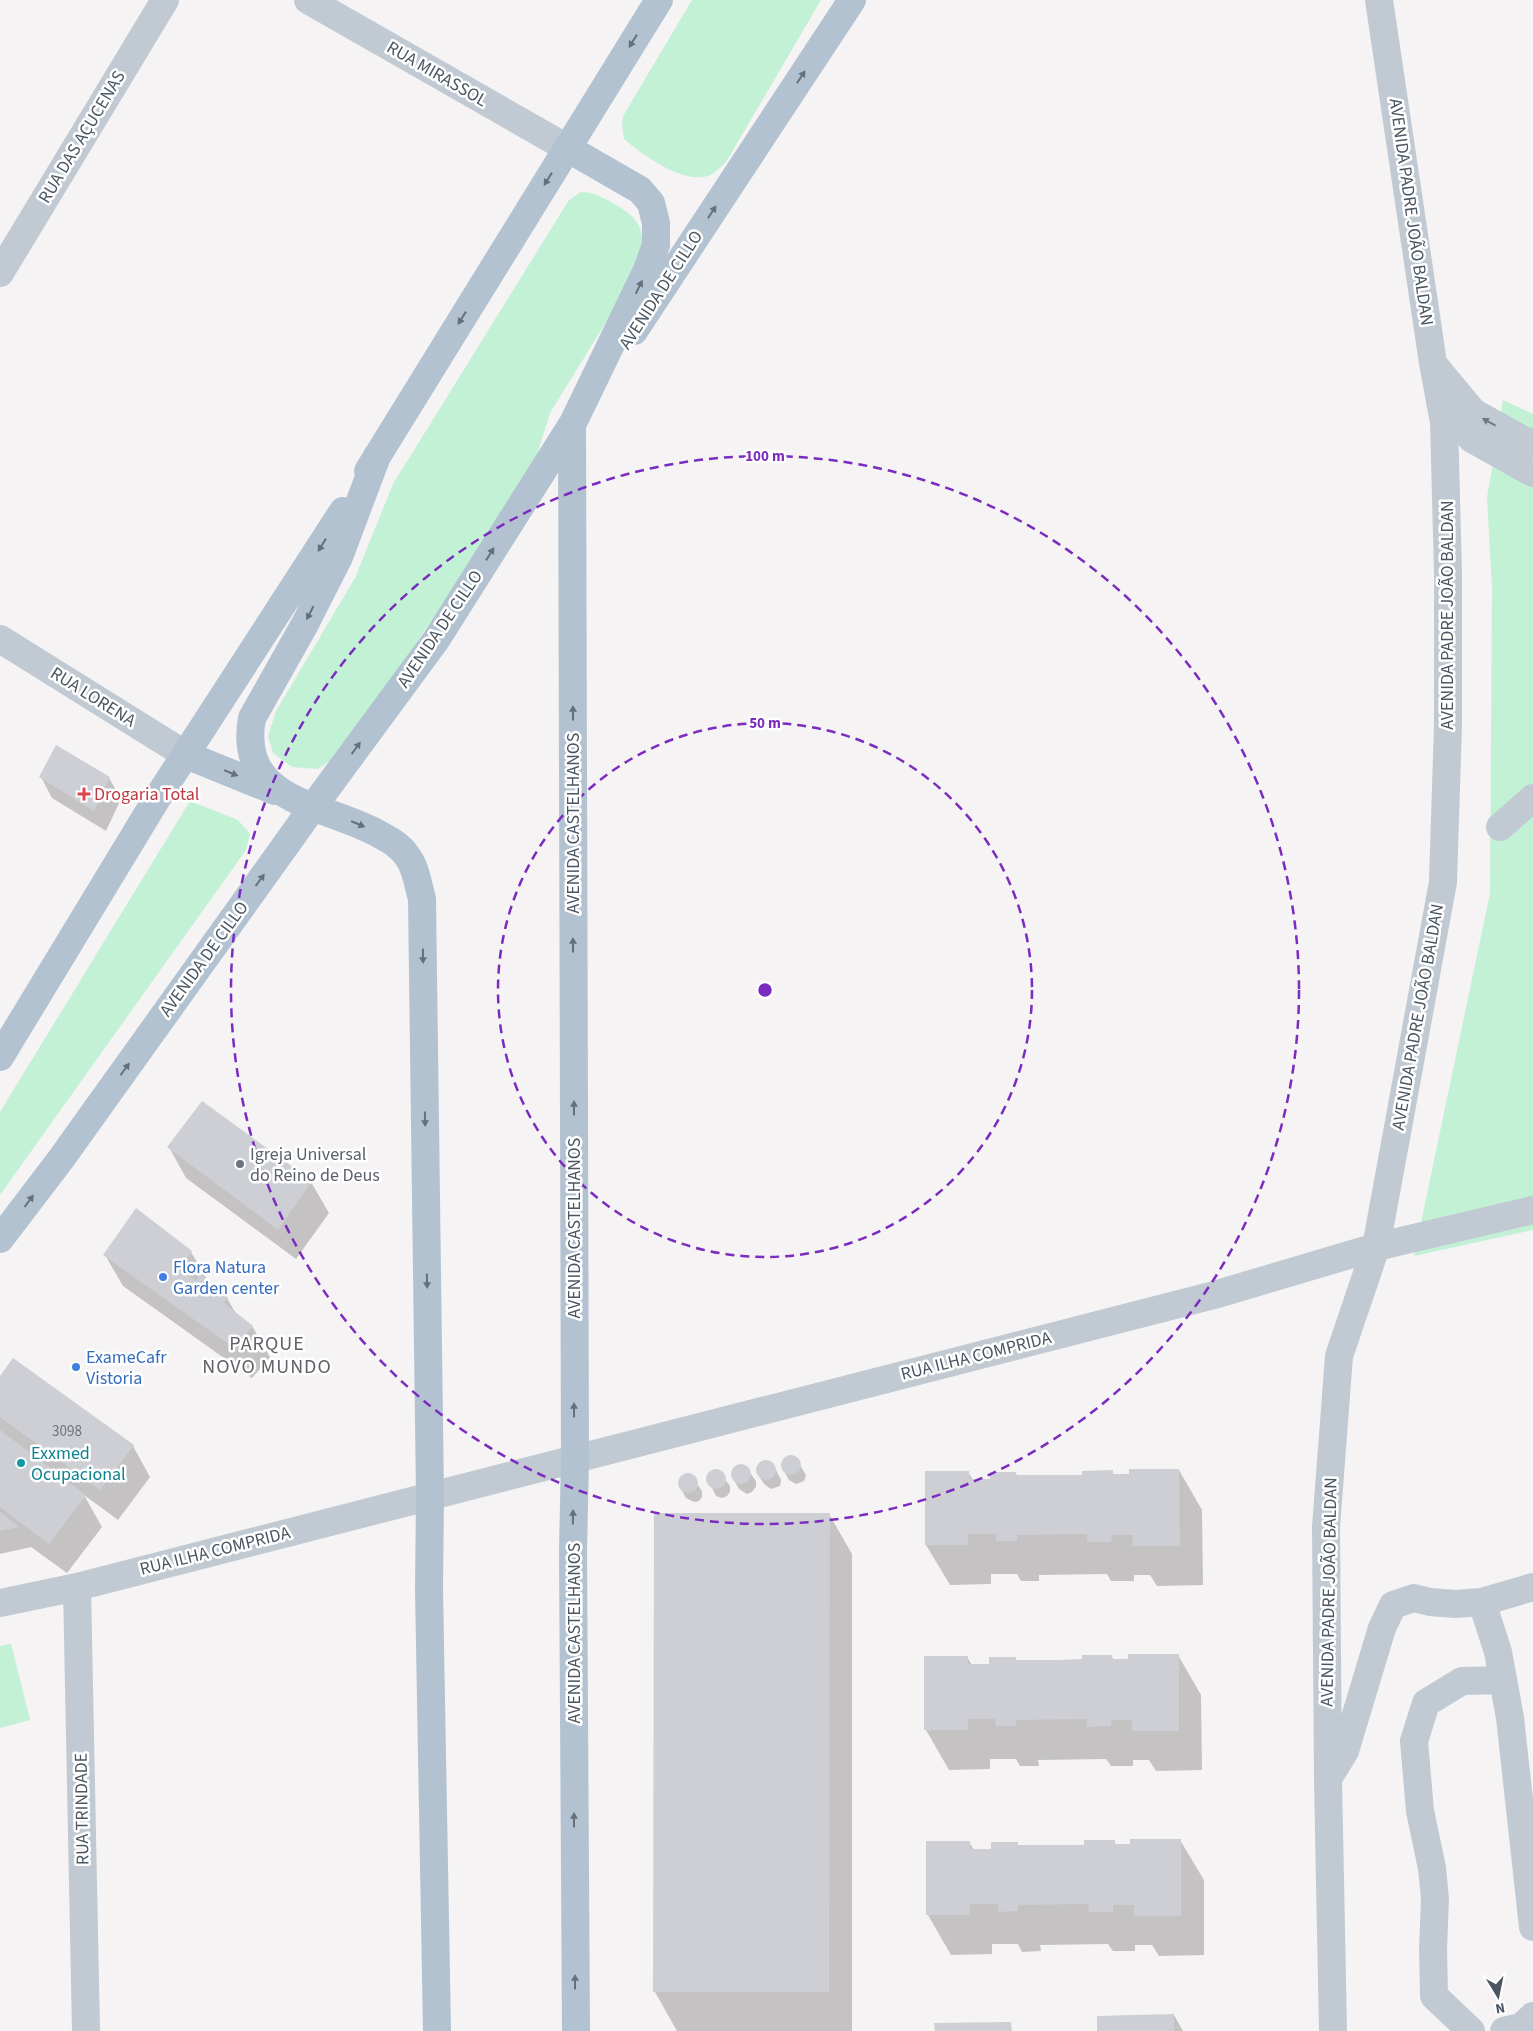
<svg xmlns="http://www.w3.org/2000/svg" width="1533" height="2031" font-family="'Source Sans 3',sans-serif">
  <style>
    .green { fill: #c3f1d5 }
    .shadow { fill: #0003 }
    .building { fill: #cdcfd5 }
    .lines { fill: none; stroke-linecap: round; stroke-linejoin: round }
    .minor { stroke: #c1cad2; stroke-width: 28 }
    .major { stroke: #b3c2d1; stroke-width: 28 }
    .oneway { fill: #64717d }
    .oneway2 { fill: #6e7983 }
    .ring { fill: none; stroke: #7b2cbf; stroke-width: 2.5; stroke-dasharray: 9 6 }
    .health-dot { fill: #e0444e; stroke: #fff; stroke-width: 2 }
    .worship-dot { fill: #6b7280; stroke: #fff; stroke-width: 2 }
    .shop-dot { fill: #3f7fe0; stroke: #fff; stroke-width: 2 }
    .culture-dot { fill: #0f9aa8; stroke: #fff; stroke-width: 2 }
    .labels { text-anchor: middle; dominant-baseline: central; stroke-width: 5; stroke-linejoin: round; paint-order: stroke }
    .number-label { font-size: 15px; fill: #6b747e }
    .street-label { font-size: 18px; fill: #4a5661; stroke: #fff }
    .health-label { font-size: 18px; fill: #be3a42; stroke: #fff; text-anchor: start }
    .worship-label { font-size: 18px; fill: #5b616d; stroke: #fff; text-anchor: start }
    .shop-label { font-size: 18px; fill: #366cbe; stroke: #fff; text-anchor: start }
    .culture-label { font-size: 18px; fill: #0d838f; stroke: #fff; text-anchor: start }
    .quarter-label { font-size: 20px; letter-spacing: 1px; fill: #5f6368; stroke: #fff }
    .centre { fill: #7b2cbf; stroke: #fff; stroke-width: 2.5 }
    .ring-label { font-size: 15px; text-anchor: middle; font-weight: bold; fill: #7b2cbf; stroke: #fff; stroke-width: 5; stroke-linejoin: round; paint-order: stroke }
  </style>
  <rect width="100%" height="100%" fill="#f5f3f3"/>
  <path class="green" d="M692,0H821L726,162C721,167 714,174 708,176C682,184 643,155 624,139L622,126L623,116Z
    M581,192C593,192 600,196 611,202C644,220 645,231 640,267L550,413L530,477L340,754L318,769L292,767L273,753L268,736L276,711L355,578L393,484L569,200Z
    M1503,400L1533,414V1230L1414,1256L1490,893L1492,587L1487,498Z
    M190,801L238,820L250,834L246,850L0,1195V1112Z
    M11,1644L30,1720L0,1728V1646Z"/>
  <path class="shadow" d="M41,777L109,778L121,799L106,831L52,798Z
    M202,1102L311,1182L329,1213L296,1259L186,1178L169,1147Z
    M191,1252L209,1283L227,1298L236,1314L252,1326L270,1357L252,1378L123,1286L105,1255Z
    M0,1378L133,1446L150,1477L118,1520L84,1495L102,1527L67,1573L31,1547L0,1554Z
    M790,1456L795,1457L806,1475L804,1481L796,1484L789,1480L783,1469L782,1463L785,1458Z
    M765,1461L773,1464L781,1480L780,1486L771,1489L764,1484L758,1474L757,1468L760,1463Z
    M737,1466L746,1467L756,1481V1487L752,1492L747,1494L739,1489L733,1478L732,1472Z
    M718,1470L730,1486V1492L727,1496L722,1498L716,1496L707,1477L710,1472Z
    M1179,1470L1202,1510L1203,1585L1157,1586L1150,1575H1134V1581H1111L1107,1574L1039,1575V1581H1021L1017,1574H991V1584L950,1585L926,1545L968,1472L973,1480H991L1016,1473L1017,1476H1084L1112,1471L1114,1475Z
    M690,1474L702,1491V1497L699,1501L694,1502L686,1498L680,1487L679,1481L682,1476Z
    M829,1514L852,1554V2031H677L655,1992Z
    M1178,1655L1201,1695L1202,1770L1156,1771L1149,1760H1133V1766H1111L1106,1759L1038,1760L1039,1766H1020L1016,1759H990V1769L949,1770L926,1730L967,1657L972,1665H990L1017,1661L1083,1660L1111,1656L1114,1660Z
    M1180,1840L1204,1880V1955L1159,1956L1152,1945H1135V1951H1113L1108,1944L1040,1945L1041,1951L1022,1952L1018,1944H992V1954L951,1955L928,1915L969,1842L974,1850H992L1017,1843L1019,1846H1085L1114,1841L1116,1845Z
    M1174,2015L1183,2031H1099Z"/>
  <path class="building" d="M56,745L110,777L94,811L39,777Z
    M202,1101L312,1181L278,1230L167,1147Z
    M136,1208L192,1251L180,1270L196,1281L200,1274L228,1297L224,1303L253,1326L234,1348L103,1255Z
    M13,1358L134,1445L100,1490L0,1417V1376Z
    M0,1430L86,1495L49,1544L0,1507Z
    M781 1465a10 10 0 1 1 20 0a10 10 0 1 1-20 0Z
    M756 1470a10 10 0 1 1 20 0a10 10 0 1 1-20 0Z
    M731 1474a10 10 0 1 1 20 0a10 10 0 1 1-20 0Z
    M706 1479a10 10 0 1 1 20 0a10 10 0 1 1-20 0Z
    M1129,1469H1179L1180,1546H1132L1133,1535H1111L1112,1542H1087V1534L1017,1535V1541H996V1534H968V1545H925V1471H969V1479H990V1472H1016V1475H1082V1471L1113,1470V1474H1129Z
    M678 1483a10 10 0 1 1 20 0a10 10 0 1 1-20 0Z
    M0,1512L19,1527L0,1531Z
    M654,1513H830L829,1992H653Z
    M1128,1654H1179V1731H1132V1720H1111V1726L1086,1727L1087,1719L1016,1720V1726H996L995,1719H968V1730H924V1656H968V1664H989V1657H1016V1660H1058L1082,1659V1655H1112V1659H1128Z
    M1130,1839H1181V1916H1134V1905H1113V1912H1088L1089,1904L1018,1905V1911L998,1912V1904H970V1915H926V1841H970V1849H991V1842H1018V1845H1084V1840H1115L1114,1844H1130Z
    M1174,2014V2031H1097V2016Z
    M1011,2022L1012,2031H935L934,2023Z"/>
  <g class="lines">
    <path class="minor" d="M308,0L567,148
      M0,273L165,0
      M1434,365L1473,412L1525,441L1533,442
      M1440,402L1472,439L1533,473
      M0,639L186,755
      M1500,827L1533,798
      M77,1587L86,2031
      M1482,1602L1498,1652L1510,1718L1533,1927
      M0,1603L77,1587L1214,1295L1376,1247L1533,1210
      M1329,1777L1345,1751L1382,1628L1393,1605L1414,1598L1430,1602L1455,1604L1482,1602L1533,1587
      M1333,2031L1328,1779L1326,1527L1339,1356L1376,1247L1443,882L1448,724V574L1444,422L1433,363L1379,0
      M1471,2031L1434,1996L1433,1949L1435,1899L1432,1868L1420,1811L1414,1741L1426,1703L1462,1681L1503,1680
      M1504,2031L1521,2027L1533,2016"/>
    <path class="major" d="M567,148L640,190L651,203L656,223V245L647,270L572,425L575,1459L573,1551L576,2031
      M634,331L852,0
      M377,456L339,557L305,624L252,718C237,802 323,804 377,833C388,839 400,845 407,856C416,867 418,885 422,899L430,1496L429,1589L437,2031
      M368,471L659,0
      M186,755L275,791
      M0,1057L156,800L343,511
      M0,1239L61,1159L313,807L436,640L573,423"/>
  </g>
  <defs><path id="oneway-solid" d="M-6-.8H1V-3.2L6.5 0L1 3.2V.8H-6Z" transform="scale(1.25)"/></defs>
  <g class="oneway">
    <use href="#oneway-solid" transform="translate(633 41) rotate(122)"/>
    <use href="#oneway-solid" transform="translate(801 77) rotate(-57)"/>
    <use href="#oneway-solid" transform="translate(548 179) rotate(122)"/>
    <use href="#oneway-solid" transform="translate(712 212) rotate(-57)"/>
    <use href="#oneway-solid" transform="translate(639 287) rotate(-64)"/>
    <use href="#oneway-solid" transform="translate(462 318) rotate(122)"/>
    <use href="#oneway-solid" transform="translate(322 545) rotate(122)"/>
    <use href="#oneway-solid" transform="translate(490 554) rotate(-58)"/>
    <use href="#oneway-solid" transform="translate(310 613) rotate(117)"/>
    <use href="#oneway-solid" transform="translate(573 713) rotate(-90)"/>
    <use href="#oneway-solid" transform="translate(356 748) rotate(-54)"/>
    <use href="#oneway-solid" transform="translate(231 773) rotate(22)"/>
    <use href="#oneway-solid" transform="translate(358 824) rotate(23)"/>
    <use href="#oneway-solid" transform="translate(260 880) rotate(-54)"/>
    <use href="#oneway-solid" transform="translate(573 945) rotate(-90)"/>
    <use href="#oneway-solid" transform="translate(423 956) rotate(89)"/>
    <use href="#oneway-solid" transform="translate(125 1069) rotate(-54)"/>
    <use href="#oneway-solid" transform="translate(574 1108) rotate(-90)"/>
    <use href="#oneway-solid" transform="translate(425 1119) rotate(89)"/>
    <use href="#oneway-solid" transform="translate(29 1201) rotate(-53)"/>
    <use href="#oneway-solid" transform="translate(427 1281) rotate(89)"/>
    <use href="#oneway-solid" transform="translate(574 1410) rotate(-90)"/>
    <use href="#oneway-solid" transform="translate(573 1517) rotate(-89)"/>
    <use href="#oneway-solid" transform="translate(574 1820) rotate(-90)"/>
    <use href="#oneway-solid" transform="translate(575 1982) rotate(-90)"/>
  </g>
  <use class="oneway2" href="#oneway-solid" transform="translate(1489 422) rotate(-151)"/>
  <g class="ring">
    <circle cx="765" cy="990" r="267"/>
    <circle cx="765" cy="990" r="534"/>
  </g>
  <path class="health-dot" d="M81.5 786.5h5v5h5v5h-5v5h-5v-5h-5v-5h5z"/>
  <circle class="worship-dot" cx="240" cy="1164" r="5"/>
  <g class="shop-dot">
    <circle cx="163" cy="1277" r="5"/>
    <circle cx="76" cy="1367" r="5"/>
  </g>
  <circle class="culture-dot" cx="21" cy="1463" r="5"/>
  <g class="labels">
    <g class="number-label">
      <text x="67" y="1431">3098</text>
    </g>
    <g class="street-label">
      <text transform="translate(437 74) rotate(30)">RUA MIRASSOL</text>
      <text transform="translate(82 137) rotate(-59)">RUA DAS AÇUCENAS</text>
      <text transform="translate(1411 212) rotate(82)">AVENIDA PADRE JOÃO BALDAN</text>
      <text transform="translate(661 290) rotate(-57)">AVENIDA DE CILLO</text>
      <text transform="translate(1447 615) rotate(-90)">AVENIDA PADRE JOÃO BALDAN</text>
      <text transform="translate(440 629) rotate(-56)">AVENIDA DE CILLO</text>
      <text transform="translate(93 697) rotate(32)">RUA LORENA</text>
      <text transform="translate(573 823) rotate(-90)">AVENIDA CASTELHANOS</text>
      <text transform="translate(204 959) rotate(-54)">AVENIDA DE CILLO</text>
      <text transform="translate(1418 1017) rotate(-80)">AVENIDA PADRE JOÃO BALDAN</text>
      <text transform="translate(574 1228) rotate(-90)">AVENIDA CASTELHANOS</text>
      <text transform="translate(976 1356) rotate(-14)">RUA ILHA COMPRIDA</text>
      <text transform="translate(215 1551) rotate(-14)">RUA ILHA COMPRIDA</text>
      <text transform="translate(1329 1592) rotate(-89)">AVENIDA PADRE JOÃO BALDAN</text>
      <text transform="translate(574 1633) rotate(-90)">AVENIDA CASTELHANOS</text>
      <text transform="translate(82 1809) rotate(-91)">RUA TRINDADE</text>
    </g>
    <g class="health-label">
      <text x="94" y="794">Drogaria Total</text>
    </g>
    <g class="worship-label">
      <text x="250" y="1154">Igreja Universal<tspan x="250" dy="21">do Reino de Deus</tspan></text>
    </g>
    <g class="shop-label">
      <text x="173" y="1267">Flora Natura<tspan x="173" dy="21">Garden center</tspan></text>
      <text x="86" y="1357">ExameCafr<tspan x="86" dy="21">Vistoria</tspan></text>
    </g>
    <g class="culture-label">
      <text x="31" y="1453">Exxmed<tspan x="31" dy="21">Ocupacional</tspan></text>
    </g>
    <g class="quarter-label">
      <text x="267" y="1344">PARQUE<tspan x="267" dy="23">NOVO MUNDO</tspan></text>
    </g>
  </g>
  <circle cx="765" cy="990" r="8" class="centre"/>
  <g class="ring-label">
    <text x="765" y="461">100 m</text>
    <text x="765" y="728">50 m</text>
  </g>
  <g transform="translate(1498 1996) rotate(170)" stroke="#ffffff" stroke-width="4" paint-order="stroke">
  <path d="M0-4L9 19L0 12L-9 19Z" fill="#4a5661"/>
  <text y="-8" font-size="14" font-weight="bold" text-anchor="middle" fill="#4a5661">N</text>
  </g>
</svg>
